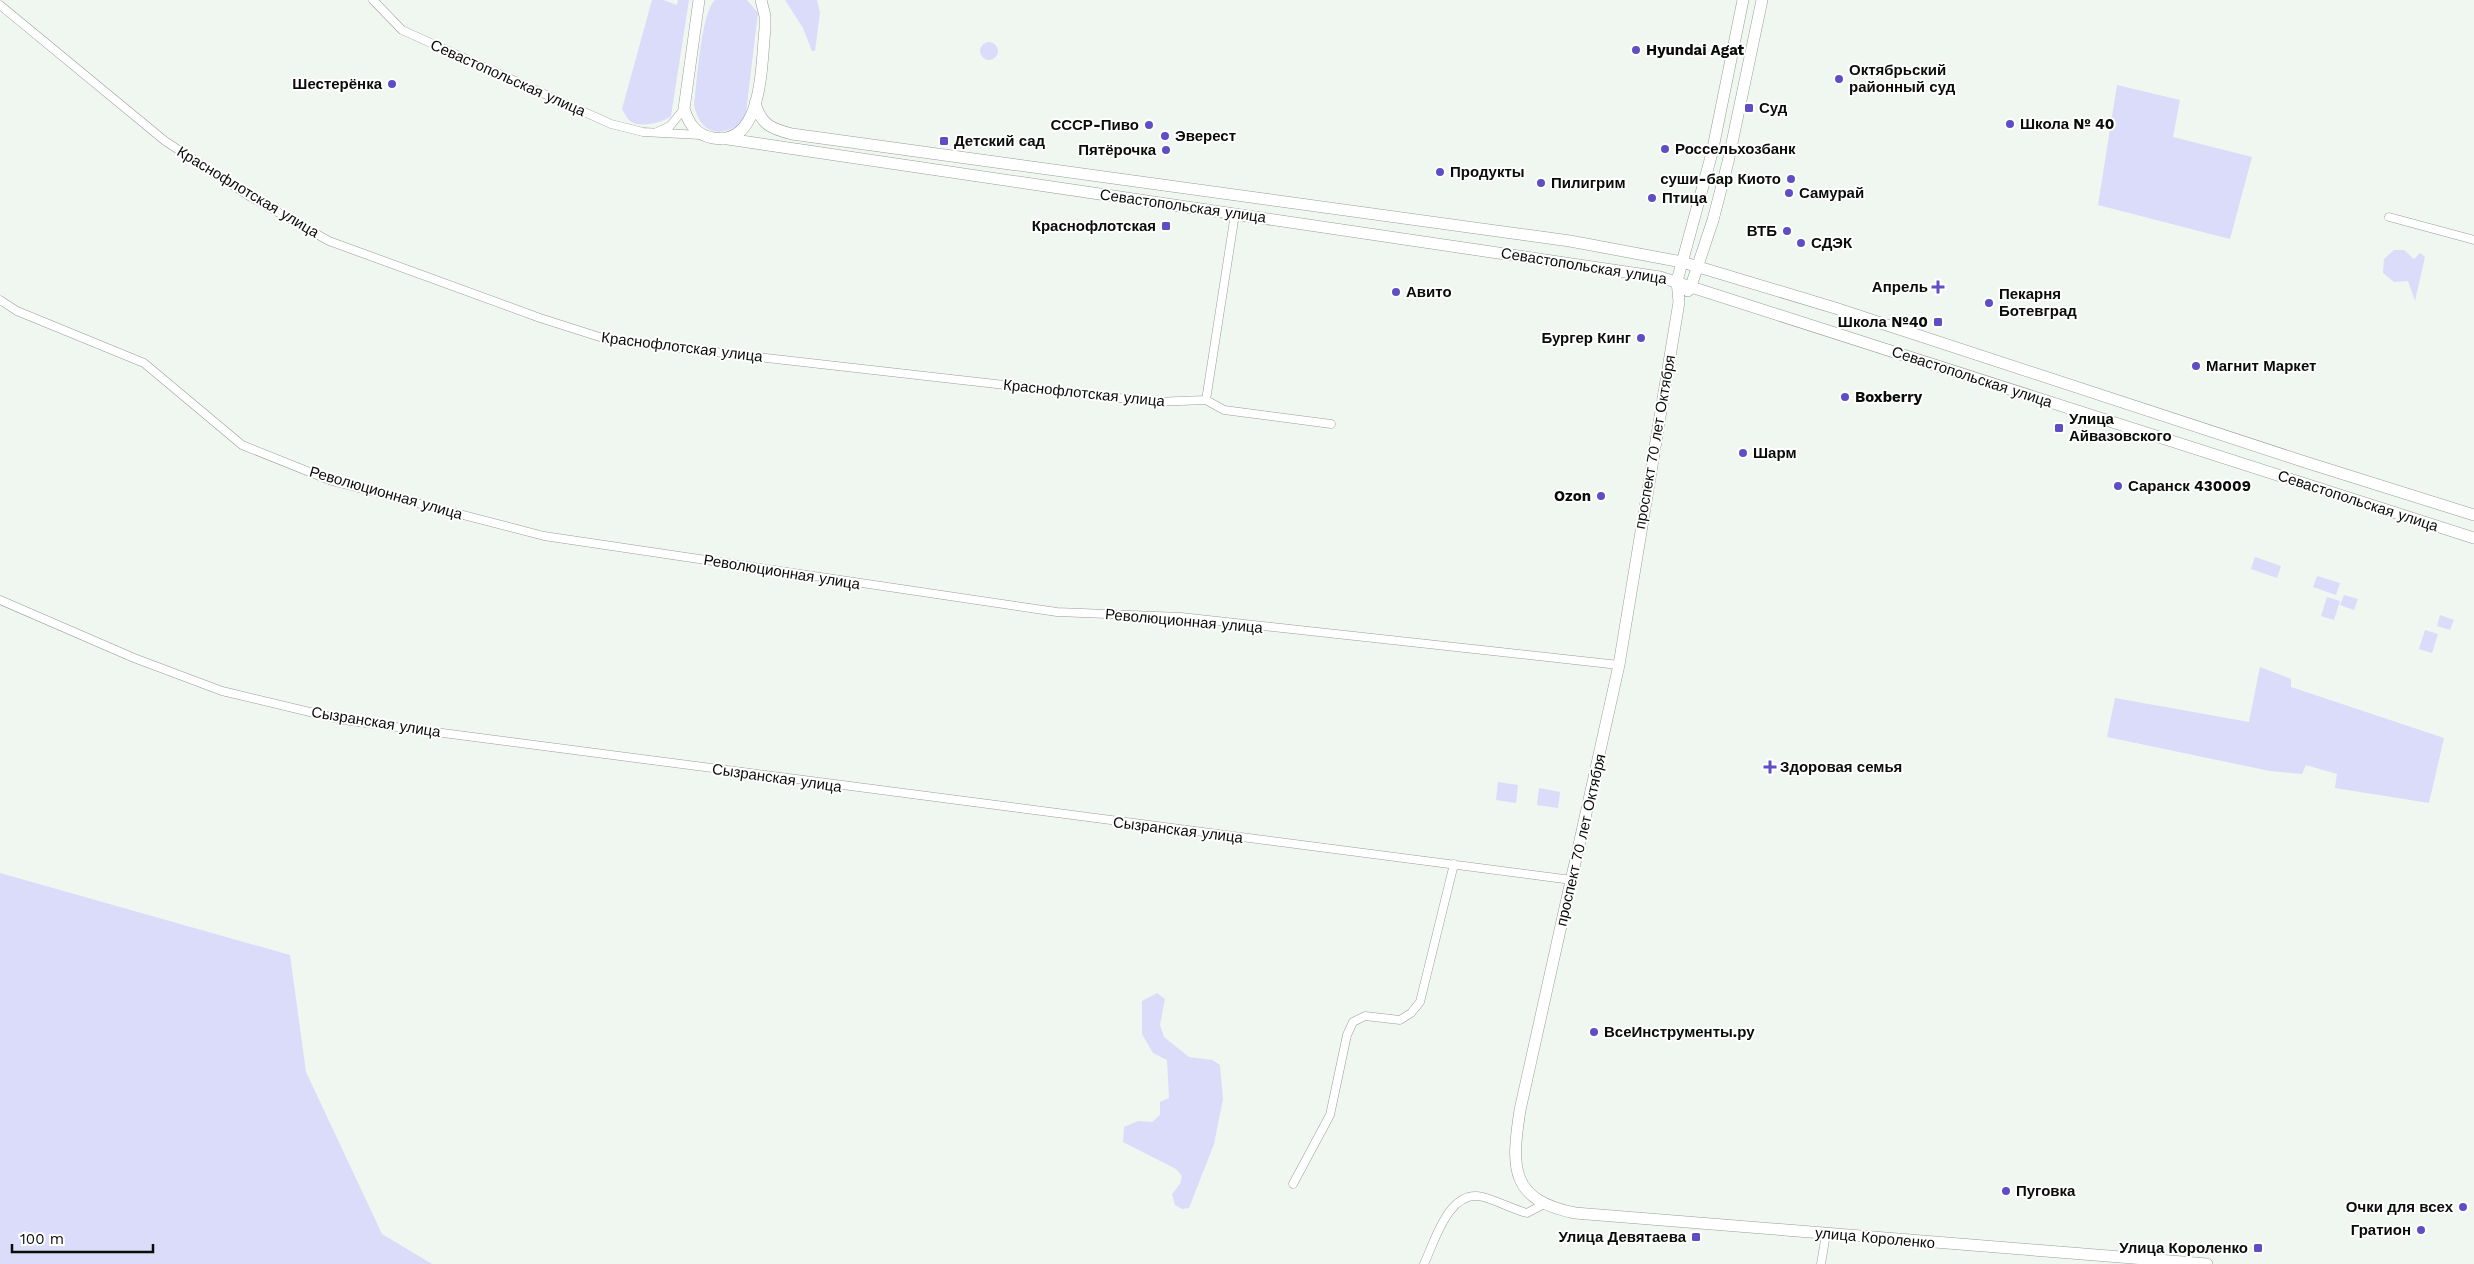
<svg xmlns="http://www.w3.org/2000/svg" width="2474" height="1264" font-family="'Work Sans',sans-serif">
  <style>
    .green { fill: #dbdbfa }
    .lines { fill: none; stroke-linecap: round; stroke-linejoin: round }
    .street-casing { stroke: #979e98; stroke-width: 9 }
    .secondary-casing { stroke: #979e98; stroke-width: 12 }
    .street { stroke: #fff; stroke-width: 8 }
    .secondary { stroke: #fff; stroke-width: 11 }
    .poi-dot { fill: #5f4dc6; stroke: #fff; stroke-width: 2 }
    .labels { text-anchor: middle; dominant-baseline: central; stroke-width: 4; stroke-linejoin: round; paint-order: stroke }
    .poi-label { font-size: 15px; font-weight: bold; fill: #0a0c0a; stroke: #fff; text-anchor: start }
    .street-label { font-size: 15px; fill: #0a0c0a; stroke: #fff }
  </style>
  <rect width="100%" height="100%" fill="#eff7f0"/>
  <path class="green" d="M652,0H663L677,5L678,0H689L671,116C662,123 638,129 629,120C626,117 624,112 622,109Z
    M715,0H747L758,13L746,112L743,122C720,139 700,134 694,105C697,83 701,13 715,0Z
    M785,0H817L820,13L815,51H812L803,28Z
    M980 51a9 9 0 1 1 18 0a9 9 0 1 1-18 0Z
    M2117,85L2180,100L2173,137L2252,157L2230,239L2098,205Z
    M2394,250H2404L2414,259L2420,253L2425,257L2415,301L2408,281L2394,282L2383,273L2384,259Z
    M2255,557L2281,566L2277,578L2251,569Z
    M2317,576L2340,583L2336,595L2313,587Z
    M2344,595L2358,599L2354,610L2340,605Z
    M2327,597L2340,601L2334,620L2321,616Z
    M2440,615L2454,620L2450,630L2437,626Z
    M2425,630L2438,634L2432,653L2419,649Z
    M2260,667L2291,679V687L2444,738L2429,803L2335,788L2337,774L2306,765L2302,774L2270,771L2107,737L2115,698L2249,722Z
    M1498,782L1518,785L1516,803L1496,800Z
    M1539,788L1560,792L1558,808L1537,805Z
    M0,873L290,955L306,1072L382,1234L432,1264H0Z
    M1157,993L1165,999L1160,1025L1164,1037L1189,1057L1212,1060L1220,1065L1223,1099L1214,1144L1189,1208L1182,1209L1175,1205L1172,1194L1180,1184L1182,1176L1176,1169L1123,1142L1124,1127L1138,1121L1152,1122L1160,1115V1102L1169,1098L1167,1060L1153,1053L1142,1034V1001Z"/>
  <g class="lines">
    <defs>
      <path id="street" d="M373,0L402,30L611,124L643,132L701,135
        M0,5L165,141L249,196L329,241L540,318L609,340L1154,402L1206,400L1224,410L1331,424
        M657,132L670,126L684,109
        M2389,217L2474,240
        M0,300L17,311L144,363L242,445L332,481L544,536L1057,612L1181,617L1619,665
        M1206,400L1235,214
        M0,600L134,658L222,691L343,720L1572,880
        M1293,1184L1330,1115L1347,1035L1353,1022L1365,1016L1400,1020L1411,1013L1420,1002L1454,864
        M1424,1264C1435,1241 1449,1188 1483,1197C1498,1201 1512,1209 1527,1213L1544,1204
        M1821,1264L1826,1234"/>
      <path id="secondary" d="M699,0L684,109C689,124 696,135 713,138C764,147 761,62 765,29V16L761,0
        M1743,0L1712,153L1677,281L1679,302L1619,665L1520,1110C1511,1168 1510,1200 1575,1213L2207,1264
        M755,103C761,125 772,129 792,134L1570,241L1682,262L1835,308L2305,462L2474,515
        M721,138L1660,277L2474,538
        M1688,291L1691,286L1713,220L1728,162L1762,0"/>
    </defs>
    <use href="#street" class="street-casing"/>
    <use href="#secondary" class="secondary-casing"/>
    <use href="#street" class="street"/>
    <use href="#secondary" class="secondary"/>
  </g>
  <g class="poi-dot">
    <circle cx="1636" cy="50" r="5"/>
    <circle cx="1839" cy="79" r="5"/>
    <circle cx="392" cy="84" r="5"/>
    <rect x="1744" y="103" width="10" height="10" rx="2.5"/>
    <circle cx="2010" cy="124" r="5"/>
    <circle cx="1149" cy="125" r="5"/>
    <circle cx="1165" cy="136" r="5"/>
    <rect x="939" y="136" width="10" height="10" rx="2.5"/>
    <circle cx="1665" cy="149" r="5"/>
    <circle cx="1166" cy="150" r="5"/>
    <circle cx="1440" cy="172" r="5"/>
    <circle cx="1791" cy="179" r="5"/>
    <circle cx="1541" cy="183" r="5"/>
    <circle cx="1789" cy="193" r="5"/>
    <circle cx="1652" cy="198" r="5"/>
    <rect x="1161" y="221" width="10" height="10" rx="2.5"/>
    <circle cx="1787" cy="231" r="5"/>
    <circle cx="1801" cy="243" r="5"/>
    <path d="M1935.5 279.5h5v5h5v5h-5v5h-5v-5h-5v-5h5z"/>
    <circle cx="1396" cy="292" r="5"/>
    <circle cx="1989" cy="303" r="5"/>
    <rect x="1933" y="317" width="10" height="10" rx="2.5"/>
    <circle cx="1641" cy="338" r="5"/>
    <circle cx="2196" cy="366" r="5"/>
    <circle cx="1845" cy="397" r="5"/>
    <rect x="2054" y="423" width="10" height="10" rx="2.5"/>
    <circle cx="1743" cy="453" r="5"/>
    <circle cx="2118" cy="486" r="5"/>
    <circle cx="1601" cy="496" r="5"/>
    <path d="M1767.5 759.5h5v5h5v5h-5v5h-5v-5h-5v-5h5z"/>
    <circle cx="1594" cy="1032" r="5"/>
    <circle cx="2006" cy="1191" r="5"/>
    <circle cx="2463" cy="1207" r="5"/>
    <circle cx="2421" cy="1230" r="5"/>
    <rect x="1691" y="1232" width="10" height="10" rx="2.5"/>
    <rect x="2253" y="1243" width="10" height="10" rx="2.5"/>
  </g>
  <g class="labels">
    <g class="poi-label">
      <text x="1646" y="50">Hyundai Agat</text>
      <text x="1849" y="70">Октябрьский<tspan x="1849" dy="17">районный суд</tspan></text>
      <text x="382" y="84" text-anchor="end">Шестерёнка</text>
      <text x="1759" y="108">Суд</text>
      <text x="2020" y="124">Школа № 40</text>
      <text x="1139" y="125" text-anchor="end">СССР-Пиво</text>
      <text x="1175" y="136">Эверест</text>
      <text x="954" y="141">Детский сад</text>
      <text x="1675" y="149">Россельхозбанк</text>
      <text x="1156" y="150" text-anchor="end">Пятёрочка</text>
      <text x="1450" y="172">Продукты</text>
      <text x="1781" y="179" text-anchor="end">суши-бар Киото</text>
      <text x="1551" y="183">Пилигрим</text>
      <text x="1799" y="193">Самурай</text>
      <text x="1662" y="198">Птица</text>
      <text x="1156" y="226" text-anchor="end">Краснофлотская</text>
      <text x="1777" y="231" text-anchor="end">ВТБ</text>
      <text x="1811" y="243">СДЭК</text>
      <text x="1928" y="287" text-anchor="end">Апрель</text>
      <text x="1406" y="292">Авито</text>
      <text x="1999" y="294">Пекарня<tspan x="1999" dy="17">Ботевград</tspan></text>
      <text x="1928" y="322" text-anchor="end">Школа №40</text>
      <text x="1631" y="338" text-anchor="end">Бургер Кинг</text>
      <text x="2206" y="366">Магнит Маркет</text>
      <text x="1855" y="397">Boxberry</text>
      <text x="2069" y="419">Улица<tspan x="2069" dy="17">Айвазовского</tspan></text>
      <text x="1753" y="453">Шарм</text>
      <text x="2128" y="486">Саранск 430009</text>
      <text x="1591" y="496" text-anchor="end">Ozon</text>
      <text x="1780" y="767">Здоровая семья</text>
      <text x="1604" y="1032">ВсеИнструменты.ру</text>
      <text x="2016" y="1191">Пуговка</text>
      <text x="2453" y="1207" text-anchor="end">Очки для всех</text>
      <text x="2411" y="1230" text-anchor="end">Гратион</text>
      <text x="1686" y="1237" text-anchor="end">Улица Девятаева</text>
      <text x="2248" y="1248" text-anchor="end">Улица Короленко</text>
    </g>
    <g class="street-label">
      <text transform="translate(508 78) rotate(24)">Севастопольская улица</text>
      <text transform="translate(248 192) rotate(31)">Краснофлотская улица</text>
      <text transform="translate(1183 206) rotate(8)">Севастопольская улица</text>
      <text transform="translate(1584 266) rotate(9)">Севастопольская улица</text>
      <text transform="translate(682 347) rotate(7)">Краснофлотская улица</text>
      <text transform="translate(1972 377) rotate(18)">Севастопольская улица</text>
      <text transform="translate(1084 393) rotate(6)">Краснофлотская улица</text>
      <text transform="translate(1655 442) rotate(-80)">проспект 70 лет Октября</text>
      <text transform="translate(386 493) rotate(16)">Революционная улица</text>
      <text transform="translate(2358 501) rotate(18)">Севастопольская улица</text>
      <text transform="translate(782 572) rotate(9)">Революционная улица</text>
      <text transform="translate(1184 621) rotate(5)">Революционная улица</text>
      <text transform="translate(376 722) rotate(9)">Сызранская улица</text>
      <text transform="translate(777 778) rotate(8)">Сызранская улица</text>
      <text transform="translate(1178 830) rotate(7)">Сызранская улица</text>
      <text transform="translate(1581 840) rotate(-77)">проспект 70 лет Октября</text>
      <text transform="translate(1875 1238) rotate(5)">улица Короленко</text>
    </g>
  </g>
  <path d="M12 1244v8h141v-8" fill="none" stroke="#0a0c0a" stroke-width="2.5"/>
  <text x="20" y="1244" font-size="15" fill="#0a0c0a" stroke="#ffffff" stroke-width="4" paint-order="stroke">100 m</text>
</svg>
